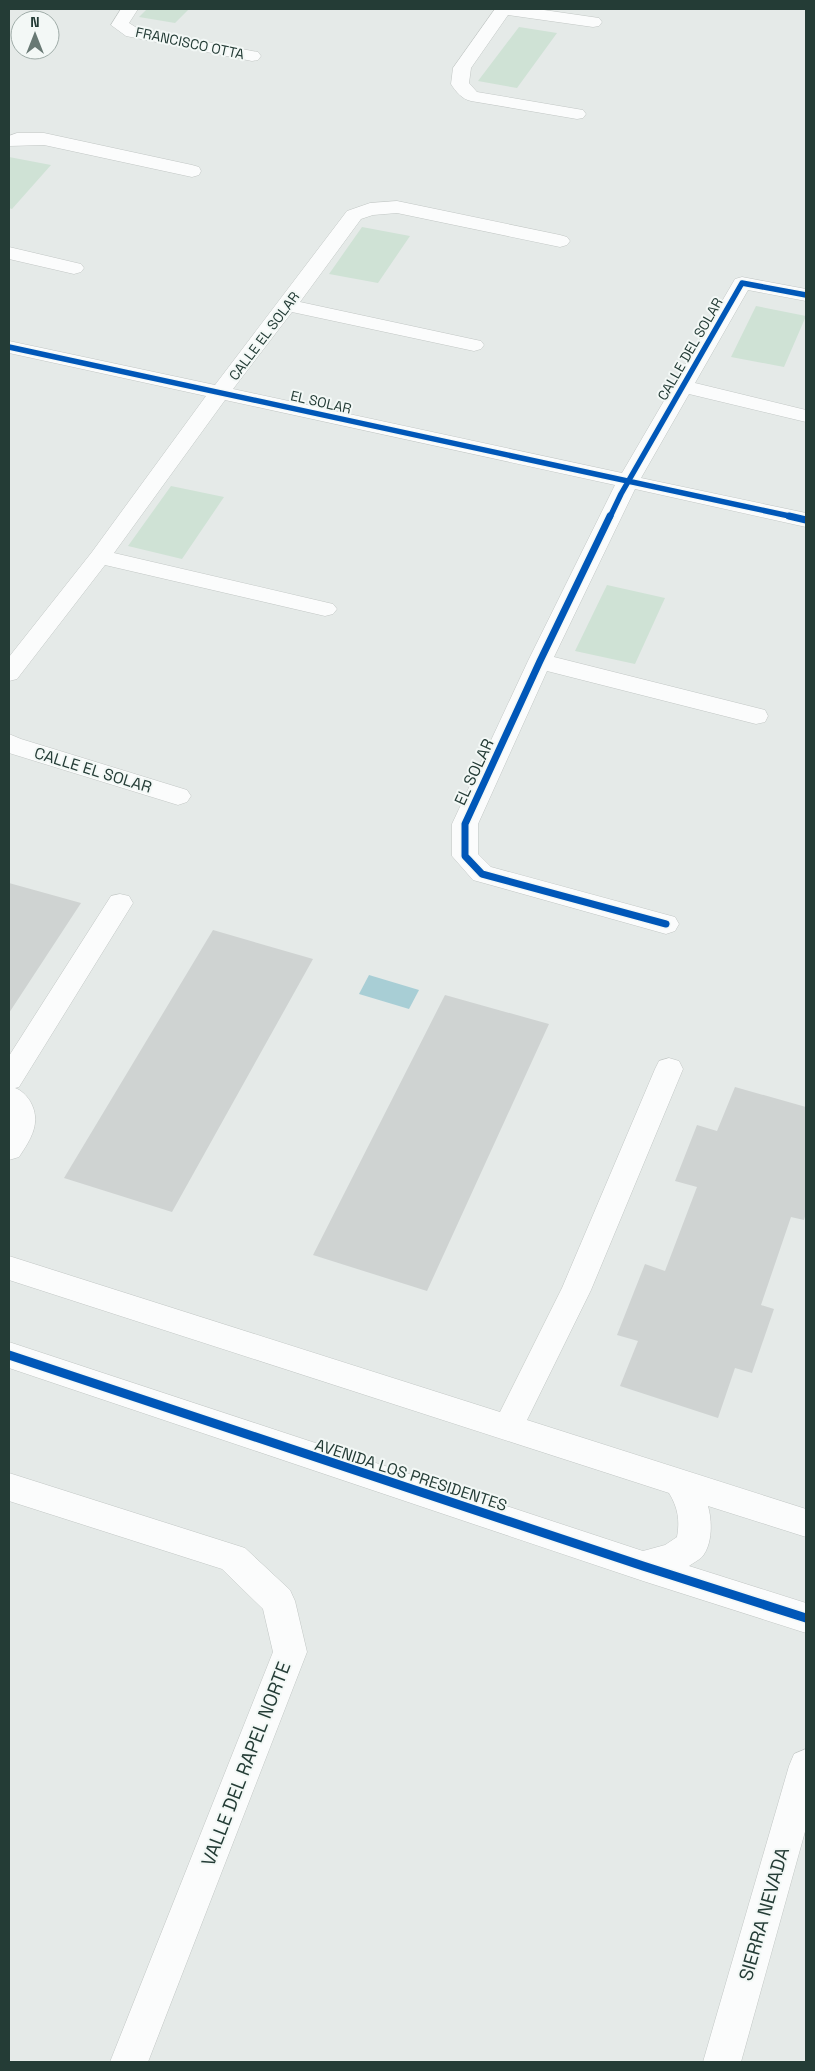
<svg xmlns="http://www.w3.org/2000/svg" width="815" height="2071" font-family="'Space Grotesk',sans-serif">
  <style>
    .green { fill: #cfe2d5 }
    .water { fill: #a8ced5 }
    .building { fill: #cfd3d2 }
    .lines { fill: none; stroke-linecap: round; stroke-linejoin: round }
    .minor-casing { stroke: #c2c7c5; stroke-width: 1 }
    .minor { fill: #fbfcfc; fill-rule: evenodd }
    .cycleway-far2-casing { stroke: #f3f8f6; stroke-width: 8 }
    .cycleway-far1-casing { stroke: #f3f8f6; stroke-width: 10 }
    .cycleway-casing { stroke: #f3f8f6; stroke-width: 12 }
    .cycleway-far2 { stroke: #0057b8; stroke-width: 5.5 }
    .cycleway-far1 { stroke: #0057b8; stroke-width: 7 }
    .cycleway { stroke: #0057b8; stroke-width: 9 }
    .labels { text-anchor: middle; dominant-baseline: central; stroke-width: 4; stroke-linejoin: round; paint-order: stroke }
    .far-street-label { font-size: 14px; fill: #243c36; stroke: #f3f8f6 }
    .street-label { font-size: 16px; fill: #243c36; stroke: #f3f8f6 }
    .near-street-label { font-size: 19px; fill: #243c36; stroke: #f3f8f6 }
  </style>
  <rect width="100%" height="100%" fill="#e5eae8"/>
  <path class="green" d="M147,9H189L175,23L139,17Z
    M519,27L557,33L517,88L478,81Z
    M9,157L51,165L12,209L9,208Z
    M362,227L410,236L378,283L329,274Z
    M756,306L806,316L784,367L731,357Z
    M171,486L224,497L182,559L128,546Z
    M607,585L665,598L635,664L575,651Z"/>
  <path class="water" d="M369,975L419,990L409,1009L359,994Z"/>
  <path class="building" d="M9,883L81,903L9,1013Z
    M213,930L313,959L172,1212L64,1178Z
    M445,995L549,1024L427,1291L313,1255Z
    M735,1087L806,1107V1213L804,1220L791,1217L761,1305L774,1309L752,1373L735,1368L718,1418L620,1386L638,1341L617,1335L645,1264L665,1271L697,1187L675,1181L697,1125L717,1131Z"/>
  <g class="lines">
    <defs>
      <path id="minor" d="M121,9H138L129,23L137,28L252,51L258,52L261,56L258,60L252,61L126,36L111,25Z
        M495,9H537L599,18L602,22L599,26L593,27L508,15L471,68L469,83L477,92L577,109L583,110L586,114L583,118L577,119L471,101C462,99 456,92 451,84L453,68Z
        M17,133H44L192,165L199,167L201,171L199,175L192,177L44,145L9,146V136Z
        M397,201L560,235L567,237L570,241L567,245L560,247L397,213L373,215L361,219L300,302L481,341L484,345L481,349L474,351L292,312L233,389L622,473L735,279L742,277L806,289V301L748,290L695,383L806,410V422L689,394L641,478L806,513V527L635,489L554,657L765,710L768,716L765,722L756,724L547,671L478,824V854L491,867L675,917L679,924L675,931L666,934L473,880L452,856V824L528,661L615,485L225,400L114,553L333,604L337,609L333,614L325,616L105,565L17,679L9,681V657L92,552L206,396L9,353V341L215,385L347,211L370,203Z
        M9,247L81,264L84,268L81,272L74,274L9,259Z
        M9,734L21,739L187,790L191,796L187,802L178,805L9,753Z
        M120,894L129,896L133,903L19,1087L15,1088C21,1090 26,1095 30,1101C42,1122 31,1139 19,1157L9,1160V1056L111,896Z
        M669,1058L679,1061L683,1069L591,1290L527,1420L806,1509V1537L708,1506C712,1520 713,1544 702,1557C699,1560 693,1563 689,1566L806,1603V1633L643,1581L9,1368V1342L643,1551L665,1545L677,1537C680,1520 678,1508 669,1493L9,1280V1256L500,1412L562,1288L655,1069L659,1061Z
        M9,1473L245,1548L290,1590L295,1601L307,1652L148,2062H110L273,1652L263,1609L222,1569L9,1501Z
        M806,1749V1828L741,2062H703L789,1766L794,1754Z"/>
    </defs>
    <use href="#minor" class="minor-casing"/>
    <use href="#minor" class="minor"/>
    <defs>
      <path id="cycleway-far2" d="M9,347L794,517
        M610,517L621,494L742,283L806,295"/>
      <path id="cycleway-far1" d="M610,516L540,661L465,824V856L482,874L666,924
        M789,516L806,520"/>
      <path id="cycleway" d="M9,1355L643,1566L806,1618"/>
    </defs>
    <use href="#cycleway-far2" class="cycleway-far2-casing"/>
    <use href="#cycleway-far1" class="cycleway-far1-casing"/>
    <use href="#cycleway" class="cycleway-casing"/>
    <use href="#cycleway-far2" class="cycleway-far2"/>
    <use href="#cycleway-far1" class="cycleway-far1"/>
    <use href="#cycleway" class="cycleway"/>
  </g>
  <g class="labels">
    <g class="far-street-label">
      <text transform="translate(190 43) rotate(12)">FRANCISCO OTTA</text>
      <text transform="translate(264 336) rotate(-53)">CALLE EL SOLAR</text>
      <text transform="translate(690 349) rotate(-60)">CALLE DEL SOLAR</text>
      <text transform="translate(321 402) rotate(13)">EL SOLAR</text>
    </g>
    <g class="street-label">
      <text transform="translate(93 770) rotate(17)">CALLE EL SOLAR</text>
      <text transform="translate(474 772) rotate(-65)">EL SOLAR</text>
      <text transform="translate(411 1475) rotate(18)">AVENIDA LOS PRESIDENTES</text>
    </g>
    <g class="near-street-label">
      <text transform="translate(246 1764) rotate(-69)">VALLE DEL RAPEL NORTE</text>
      <text transform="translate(764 1914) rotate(-74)">SIERRA NEVADA</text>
    </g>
  </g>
  <rect width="815" height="2071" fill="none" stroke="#243c36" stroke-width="20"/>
  <g transform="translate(35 35)"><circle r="24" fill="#f3f8f6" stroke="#a0ada9"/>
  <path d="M0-4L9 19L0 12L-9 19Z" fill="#687974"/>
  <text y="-8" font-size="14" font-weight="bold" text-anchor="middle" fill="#243c36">N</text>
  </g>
</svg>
